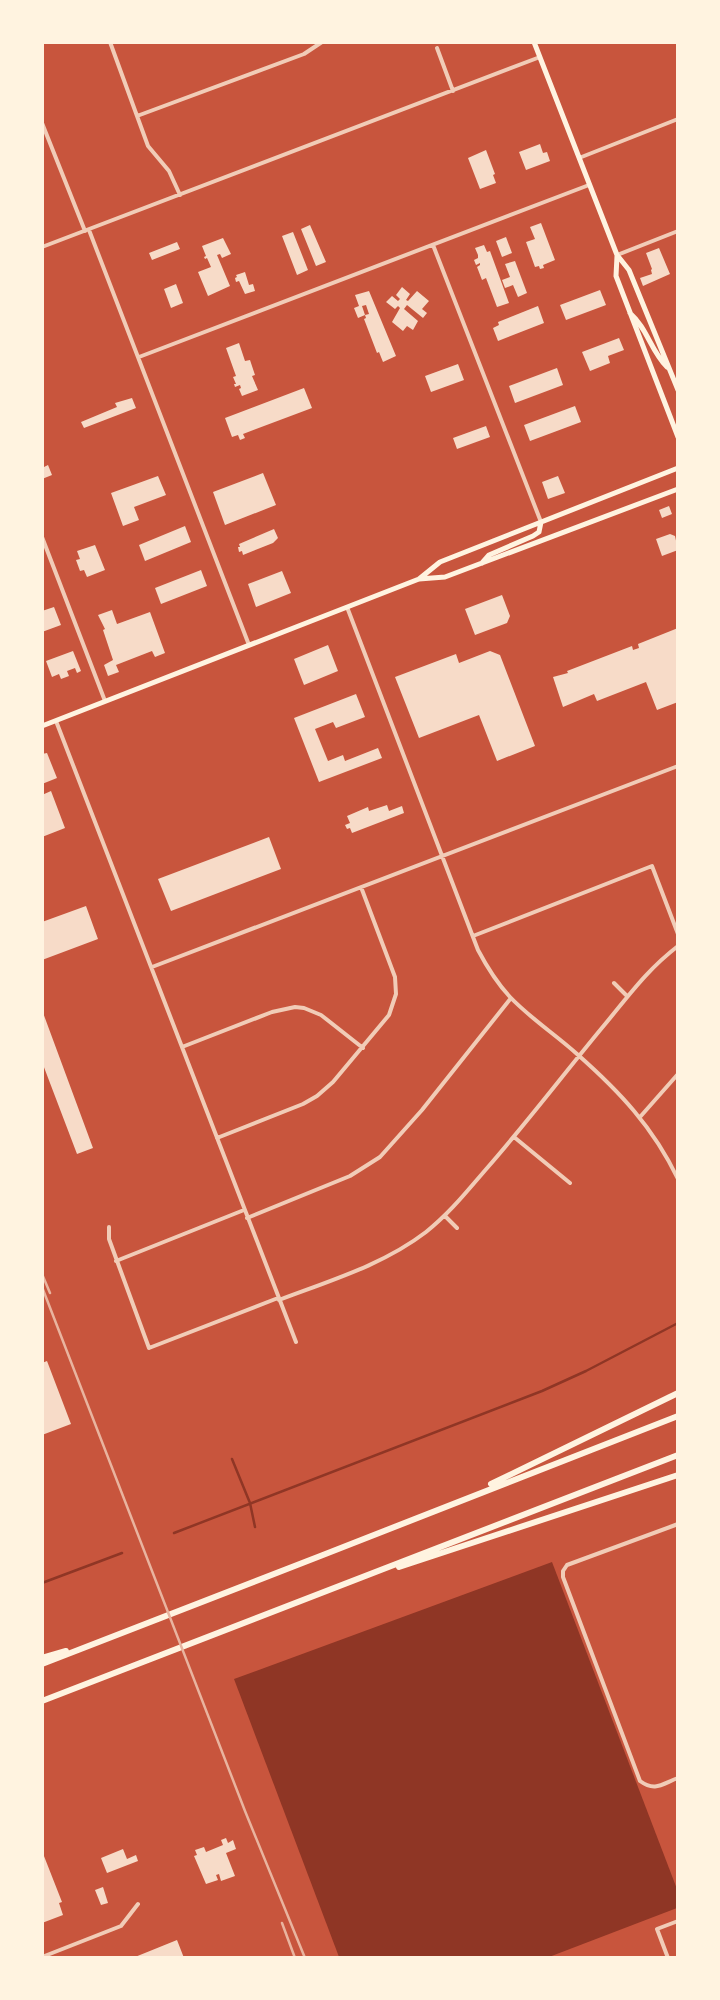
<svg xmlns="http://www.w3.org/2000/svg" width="720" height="2000" font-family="'Asap Condensed',sans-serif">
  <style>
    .water { fill: #8f3625 }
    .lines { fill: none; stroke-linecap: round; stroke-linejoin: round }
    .stream { stroke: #8f3625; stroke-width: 2.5 }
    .building { fill: #f7dbc8 }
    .minor { stroke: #f1ccb7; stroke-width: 4 }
    .secondary { stroke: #fff3e0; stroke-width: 5 }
    .motorway { stroke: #fff3e0; stroke-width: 6 }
    .rail { stroke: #e9b49f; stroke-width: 2.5 }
  </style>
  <rect width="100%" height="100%" fill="#c8553d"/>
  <path class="water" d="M552,1562L677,1889V1908L549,1957H339L234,1679Z"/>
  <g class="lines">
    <path class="stream" d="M232,1459L250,1503L255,1527
      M174,1533L542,1391L586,1371L678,1323
      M42,1583L122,1553"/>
  </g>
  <path class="building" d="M540,144L543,153L547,152L550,161L526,170L519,152Z
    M486,150L495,174L493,175L496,183L480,189L468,158Z
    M541,223L555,260L543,265L544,268L540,269L539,266L535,267L526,242L535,239L530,227Z
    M310,225L326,262L316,266L301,229Z
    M293,232L308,270L297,275L282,236Z
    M506,237L512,253L502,257L496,241Z
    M223,238L231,254L222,258L220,254L217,255L230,286L208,296L198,272L211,267L207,258L205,259L204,257L206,256L202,246Z
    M177,242L180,249L152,260L149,253Z
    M484,245L487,252L490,251L509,303L497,307L486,278L482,280L477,267L480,265V263L476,265L474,260L478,258V255L475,248Z
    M659,248L670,274L643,286L640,278L652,274L651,270L652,269L646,253Z
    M515,261L527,293L518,297L513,285L505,288L502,280L510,277L505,264Z
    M245,272L249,285L253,284L255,291L245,294L239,281L236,282L235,278L237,277L236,275Z
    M176,284L183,303L171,308L164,289Z
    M402,287L410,294L406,300L408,301L417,291L429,301L422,309L427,313L423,318L407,305L404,309L418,321L413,330L407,326L403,331L392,322L400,308L398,306L395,309L386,302L392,296L398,301L400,299L396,295Z
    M600,290L606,305L566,320L560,305Z
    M369,291L396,356L383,362L379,352L377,353L364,319L366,318L365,315L369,314L366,305L362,306L365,315L358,318L354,308L359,306L355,295Z
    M538,306L544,323L498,341L493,328L499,325L498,322Z
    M619,338L624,350L608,356L610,363L590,371L582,352Z
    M239,343L245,361L250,360L255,375L252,376L258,390L242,396L239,389L241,388L240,385L235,387L234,384H236L233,377L236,376L226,348Z
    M458,364L464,380L431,392L425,376Z
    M557,368L563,385L515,403L509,386Z
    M304,388L312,408L243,434L245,438L240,440L238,435L232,437L225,418Z
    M132,398L136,408L84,428L81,422L117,407L115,403Z
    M575,406L581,422L530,441L524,425Z
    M486,426L490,437L457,449L453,438Z
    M48,465L52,475L42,479V468Z
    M263,473L276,505L225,525L213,492Z
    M158,476L166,495L134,507L139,520L123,526L111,493Z
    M558,476L565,493L548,499L542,482Z
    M669,506L672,514L662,518L659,510Z
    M185,526L191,542L145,561L139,545Z
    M274,529L278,538L273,543L243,555L242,551L239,552L238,547H240L239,544Z
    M670,534L675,536L678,550L662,556L656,539Z
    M95,545L105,570L87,577L84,570L80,571L76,560L80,559L77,551Z
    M201,570L207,586L161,604L155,588Z
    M282,571L291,593L256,607L248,584Z
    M502,595L510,616L507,623L475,635L465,609Z
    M54,607L61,625L42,632V611Z
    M112,610L117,624L150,612L165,653L155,657L152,651L116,665L119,672L108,676L104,665L113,660L103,630L105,629L98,615Z
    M678,628V702L657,710L646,682L597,701L594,694L563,707L553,677L568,673L567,671L632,646L633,650L639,648L638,644Z
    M328,645L338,671L304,685L294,659Z
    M73,651L81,671L77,673L75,668L67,671L69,676L61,679L59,674L52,677L46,661Z
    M490,651L500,655L535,746L497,761L479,715L419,738L395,677L456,654L459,663Z
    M356,694L365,717L336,728L333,722L315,729L328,761L343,755L345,761L378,748L382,758L319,782L294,718Z
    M47,753L57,778L42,784V754Z
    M51,791L65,828L42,837V795Z
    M387,805L389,811L402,806L404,813L352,833L350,828L347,829L345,825L350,823L347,816L368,807L369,811Z
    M269,837L281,869L171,911L158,879Z
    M86,906L98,939L42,960V922Z
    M42,1010L93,1148L77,1154L42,1062Z
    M47,1361L71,1424L42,1435V1363Z
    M226,1838L228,1843L233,1840L236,1849L226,1853L235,1876L221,1881L219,1874L216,1875L218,1880L206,1884L194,1856L197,1855L195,1850L204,1847L206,1852L223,1845L221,1840Z
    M123,1849L127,1859L136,1855L138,1861L107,1873L101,1858Z
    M42,1851L62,1902L59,1903L63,1915L42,1923Z
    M103,1887L108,1903L101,1905L95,1890Z
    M177,1940L184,1958H135V1957Z"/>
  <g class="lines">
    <path class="minor" d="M110,42L148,146L169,171L180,195
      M437,48L453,91
      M137,116L304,54L322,42
      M42,123L85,231
      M579,158L678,119
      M89,230L249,645
      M433,245L541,522
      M42,247L540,57
      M617,255L678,231
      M139,357L589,185
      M42,537L105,701
      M347,607L478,950C487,967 497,983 510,997C530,1018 556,1035 577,1054C620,1092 653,1127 678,1179
      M56,721L296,1342
      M473,936L652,866L678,934
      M152,967L678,766
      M614,983L627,996
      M182,1047L272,1012L295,1007L304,1008L321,1015L363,1048
      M640,1117L678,1074
      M514,1137L570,1183
      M217,1138L303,1104L317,1096L333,1082L389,1015L396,994L395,977L361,887
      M445,1216L457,1228
      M247,1218L350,1176L380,1157L422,1110L511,998
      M109,1227V1239L149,1348L278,1298
      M116,1261L244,1210
      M279,1300C329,1281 383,1265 426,1232C450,1213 468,1190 488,1167C529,1120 566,1071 606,1023C630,994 647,970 678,946
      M678,1524L567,1565L563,1571V1577L640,1781C655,1792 662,1784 678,1778
      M42,1957L121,1926L138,1904
      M668,1958L657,1929L678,1921"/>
    <path class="secondary" d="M534,42L617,255L629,270L678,390
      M617,256L616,276L678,437
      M630,313C647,328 651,351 667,367
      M482,563L489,555L533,536L539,532L541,522
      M419,579L440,562L678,468
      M42,726L419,579L445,577L678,489"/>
    <path class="motorway" d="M491,1484L678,1393
      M399,1567L678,1475
      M42,1658L66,1651
      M42,1664C255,1583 465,1498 678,1416
      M42,1701L678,1455"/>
    <path class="rail" d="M42,1274L50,1293
      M42,1287L245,1811L305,1958
      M282,1923L295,1958"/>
  </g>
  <rect width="720" height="2000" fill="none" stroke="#fff3e0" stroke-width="88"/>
</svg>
